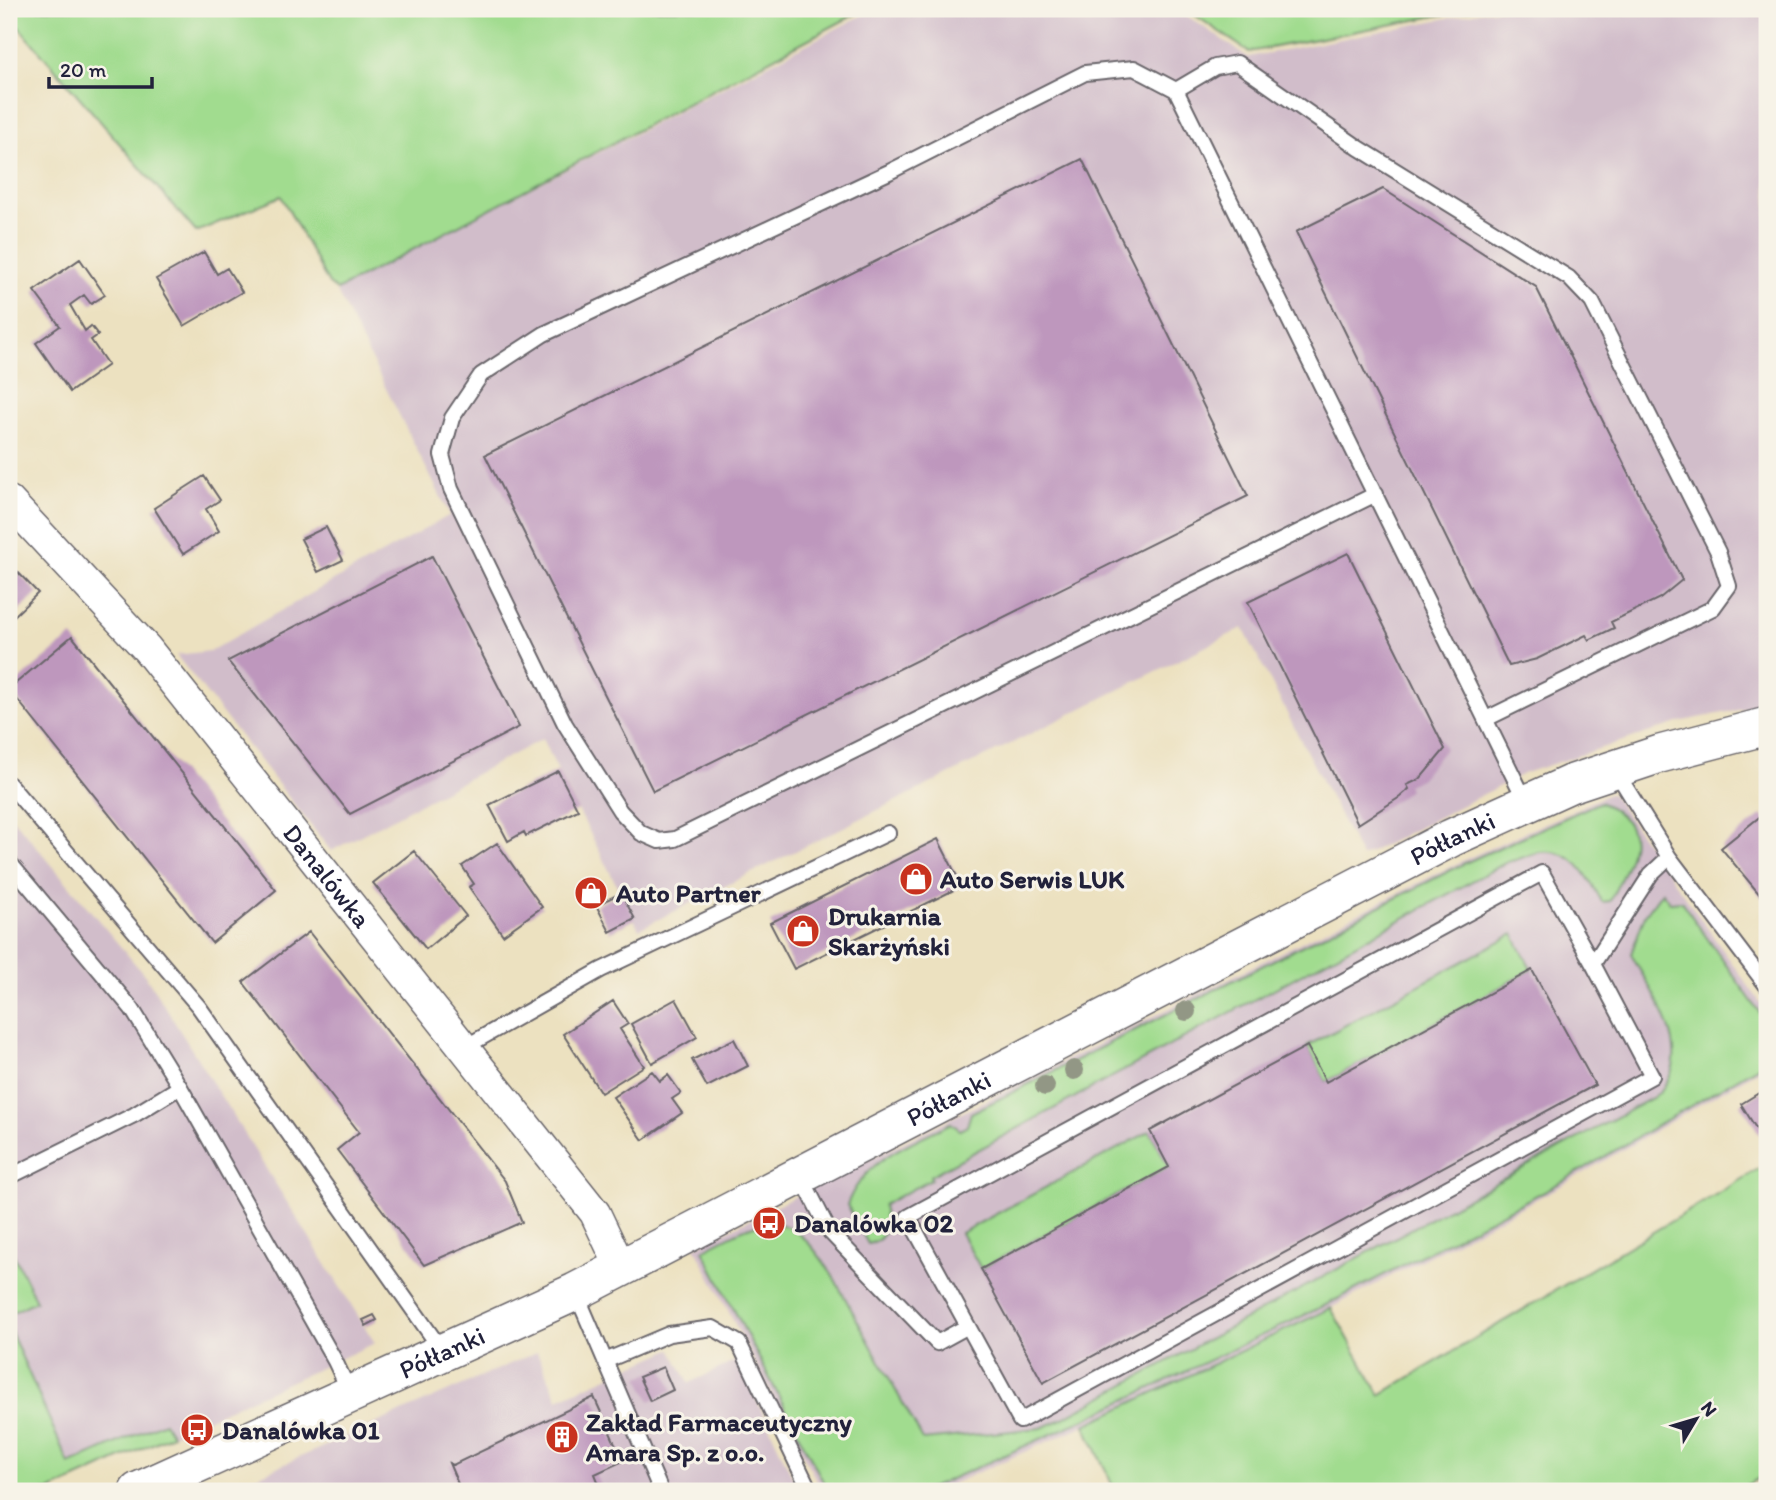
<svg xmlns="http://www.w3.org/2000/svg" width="1776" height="1500" font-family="Itim,sans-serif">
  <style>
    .industrial { fill: #d1bdca }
    .green { fill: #a1dc8f; stroke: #627f65; stroke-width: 2 }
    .building { fill: #be97bd }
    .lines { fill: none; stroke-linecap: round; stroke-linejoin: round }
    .service-casing { stroke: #69656a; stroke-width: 18 }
    .minor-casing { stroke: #69656a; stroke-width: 33 }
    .tertiary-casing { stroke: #69656a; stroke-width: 40 }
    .service { stroke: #fff; stroke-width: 14 }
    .minor { stroke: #fff; stroke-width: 30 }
    .tertiary { stroke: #fff; stroke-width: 37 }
    .tree { fill: #929785 }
    .labels { text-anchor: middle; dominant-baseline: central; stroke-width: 6; stroke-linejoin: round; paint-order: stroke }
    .street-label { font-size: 26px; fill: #22223b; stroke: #f7f3e8 }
    .poi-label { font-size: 26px; font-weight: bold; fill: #22223b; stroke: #f7f3e8; text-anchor: start }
  </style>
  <rect width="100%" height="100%" fill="#f7f3e8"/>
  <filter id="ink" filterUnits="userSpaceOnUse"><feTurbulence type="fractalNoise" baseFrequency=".0143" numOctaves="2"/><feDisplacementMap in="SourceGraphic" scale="14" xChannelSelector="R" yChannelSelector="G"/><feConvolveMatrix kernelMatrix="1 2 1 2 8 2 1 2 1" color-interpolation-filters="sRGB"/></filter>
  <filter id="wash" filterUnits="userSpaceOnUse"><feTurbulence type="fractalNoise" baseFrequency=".00686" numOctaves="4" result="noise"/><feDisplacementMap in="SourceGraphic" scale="28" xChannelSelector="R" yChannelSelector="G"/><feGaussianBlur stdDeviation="1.57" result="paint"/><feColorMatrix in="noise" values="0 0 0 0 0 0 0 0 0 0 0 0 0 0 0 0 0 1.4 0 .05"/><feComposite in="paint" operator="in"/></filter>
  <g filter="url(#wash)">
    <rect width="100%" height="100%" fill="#ece1c0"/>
    <path class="industrial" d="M874,9H1177L1248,57L1494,9H1767V704L1684,721L1525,773L1361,857L1243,628L639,929L542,739L331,851L176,655L210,651L450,515L336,290Z
      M1611,793L1767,1012V1065L1561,1186L1331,1308L1085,1425L936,1491H822L695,1247L1464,860Z
      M9,814L147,978L375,1343L172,1435L164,1422L70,1465L49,1491H9Z
      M671,1349L689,1383L738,1360L799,1491H224L537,1352L558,1399Z"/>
    <path class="green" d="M9,9H865L337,290L329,284L281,196L196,232L9,16Z
      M1186,9H1472L1249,52Z
      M1600,802C1654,827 1629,860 1610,901L1602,902C1588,876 1575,848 1540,852C1529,854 1519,860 1507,862L930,1176L931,1179L883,1205C886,1222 890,1240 868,1244L847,1205C863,1160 910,1143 951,1123L960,1130L967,1126L971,1113L1013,1092L1465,863Z
      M1662,892L1670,902L1681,901L1767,1023V1061L1558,1184L1328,1304L1083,1420L924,1491H828L703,1250C768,1214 789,1207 833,1276L923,1440L1041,1428L1056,1422L1654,1097C1702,1056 1653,997 1631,954L1645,915Z
      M1513,934L1532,970L1326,1082L1307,1046Z
      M1150,1131L1169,1167L981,1269L961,1233Z
      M1767,1164V1474L1736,1491H1115L1085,1425L1331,1308L1380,1395Z
      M9,1245L36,1301L9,1314Z
      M9,1328L69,1464L164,1422L172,1435L49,1491H9Z"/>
    <g id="blocks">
      <path class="building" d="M1082,159L1248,496L653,791L485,455Z
        M1383,189L1536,287L1682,580L1660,598L1611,622L1614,628L1589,640L1586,635L1537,659L1509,666L1296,232Z
        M204,252L217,274L227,268L242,292L184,326L156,279Z
        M80,259L105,295L91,304L84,295L70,305L85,331L91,326L98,335L91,340L108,365L70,392L36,343L60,326L34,291Z
        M204,476L220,500L206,509L219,531L183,554L154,508Z
        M326,527L343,560L318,572L301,539Z
        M1348,553L1445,749L1420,779L1407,785L1409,789L1400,797L1358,824L1248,602Z
        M432,556L519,727L350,814L228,661Z
        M9,563L38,593L9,621Z
        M72,636L276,890L212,943L9,689Z
        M558,771L578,810L526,836L524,832L508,841L489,805Z
        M1762,815L1767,821L1765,901L1721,848Z
        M938,839L962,886L794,969L770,923Z
        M497,843L542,907L503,935L469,887L474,884L462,866Z
        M414,851L466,916L426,949L373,883Z
        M621,893L635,919L610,932L596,905Z
        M309,932L505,1181L522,1222L424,1265L337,1150L359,1132L243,982Z
        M1532,970L1595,1085L1043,1383L981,1269L1169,1167L1150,1131L1307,1046L1326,1082Z
        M676,999L697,1037L652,1063L631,1024Z
        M613,1001L628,1024L620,1029L644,1066L601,1093L563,1034Z
        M734,1039L748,1066L707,1087L692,1060Z
        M652,1071L660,1081L668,1075L681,1093L672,1099L682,1113L643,1140L613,1097Z
        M1767,1088V1146L1741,1104Z
        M374,1315L377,1320L366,1326L363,1320Z
        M663,1367L673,1390L650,1401L639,1377Z
        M594,1397L623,1461L595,1474L602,1491H461L449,1463L453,1465Z"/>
    </g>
  </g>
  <g filter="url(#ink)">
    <use href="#blocks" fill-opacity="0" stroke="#69656a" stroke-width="2"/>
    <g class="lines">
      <defs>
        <path id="service" d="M1176,90L1215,67L1237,63L1359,148L1569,278L1592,302L1718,552L1729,586L1713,608L1486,719
          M1376,494L675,839L659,841L641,833L620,811L565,724L451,489L442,455L452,418L481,375L544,334L889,172L1085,73L1134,68L1176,90L1526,802
          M1615,770L1669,857L1767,986
          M9,784L199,1007L443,1352
          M9,862L132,1009L180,1087L335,1361L351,1395
          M1593,964L1542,873L908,1217L1020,1421L1652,1076L1593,964L1651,874L1669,857
          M465,1047L601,970L888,833
          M801,1176L829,1231L937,1343L968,1326
          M9,1177L134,1115L180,1087
          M576,1293L661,1491
          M605,1361L669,1334L713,1328L739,1343L810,1491"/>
        <g id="minor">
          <path id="s1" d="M9,501L147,649L595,1213L621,1268"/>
        </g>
        <g id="tertiary">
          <path id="s2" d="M138,1491L575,1292L1451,838L1570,784L1660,754L1767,726"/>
        </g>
      </defs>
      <use href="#service" class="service-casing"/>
      <use href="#minor" class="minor-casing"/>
      <use href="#tertiary" class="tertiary-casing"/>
      <use href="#service" class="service"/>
      <use href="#minor" class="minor"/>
      <use href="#tertiary" class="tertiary"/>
    </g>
    <g class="tree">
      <circle cx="1186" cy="1011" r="10"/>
      <circle cx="1074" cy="1070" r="10"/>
      <circle cx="1045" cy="1086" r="10"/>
    </g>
  </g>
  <defs>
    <symbol id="shop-disc" viewBox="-11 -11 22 22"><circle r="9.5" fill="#c8321e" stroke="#f7f3e8"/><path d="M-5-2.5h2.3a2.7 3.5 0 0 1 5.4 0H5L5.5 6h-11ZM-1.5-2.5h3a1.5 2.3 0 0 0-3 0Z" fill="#fff"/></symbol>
    <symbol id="bus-disc" viewBox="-11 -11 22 22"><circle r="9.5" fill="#c8321e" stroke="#f7f3e8"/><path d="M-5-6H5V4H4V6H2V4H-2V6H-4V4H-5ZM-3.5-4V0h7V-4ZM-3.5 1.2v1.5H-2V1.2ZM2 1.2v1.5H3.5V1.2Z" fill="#fff"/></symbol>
    <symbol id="building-disc" viewBox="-11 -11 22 22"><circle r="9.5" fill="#c8321e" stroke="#f7f3e8"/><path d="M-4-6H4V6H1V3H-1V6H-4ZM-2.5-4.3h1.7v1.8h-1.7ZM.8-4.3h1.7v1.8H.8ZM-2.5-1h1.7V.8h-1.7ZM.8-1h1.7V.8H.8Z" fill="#fff"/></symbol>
  </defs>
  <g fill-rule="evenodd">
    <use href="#shop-disc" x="897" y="860" width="38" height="38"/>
    <use href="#shop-disc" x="572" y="874" width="38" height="38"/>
    <use href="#shop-disc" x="784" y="912" width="38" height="38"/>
    <use href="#bus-disc" x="750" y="1204" width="38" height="38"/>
    <use href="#bus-disc" x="178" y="1411" width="38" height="38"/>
    <use href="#building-disc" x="543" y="1418" width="38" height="38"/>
  </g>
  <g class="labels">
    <g class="street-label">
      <text stroke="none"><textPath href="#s2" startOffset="1468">Półłanki</textPath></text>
      <text stroke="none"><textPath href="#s1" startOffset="492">Danalówka</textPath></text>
      <text stroke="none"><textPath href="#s2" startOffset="901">Półłanki</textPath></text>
      <text stroke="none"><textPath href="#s2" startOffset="334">Półłanki</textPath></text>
    </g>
    <g class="poi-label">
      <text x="940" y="879">Auto Serwis LUK</text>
      <text x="616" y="893">Auto Partner</text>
      <text x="828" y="916">Drukarnia<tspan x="828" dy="30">Skarżyński</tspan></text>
      <text x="794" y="1223">Danalówka 02</text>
      <text x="586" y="1422">Zakład Farmaceutyczny<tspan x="586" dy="30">Amara Sp. z o.o.</tspan></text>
      <text x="222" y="1430">Danalówka 01</text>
    </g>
  </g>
  <rect width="1776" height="1500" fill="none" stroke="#f7f3e8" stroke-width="35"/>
  <g transform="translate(1696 1419) rotate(52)" stroke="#f7f3e8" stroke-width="5" paint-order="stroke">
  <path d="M0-5L12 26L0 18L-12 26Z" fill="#22223b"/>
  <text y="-10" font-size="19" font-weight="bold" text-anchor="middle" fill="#22223b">N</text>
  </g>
  <path d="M49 77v10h103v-10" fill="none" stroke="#22223b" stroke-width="3.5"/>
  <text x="60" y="77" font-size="21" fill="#22223b" stroke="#f7f3e8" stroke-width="5" paint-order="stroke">20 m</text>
</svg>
